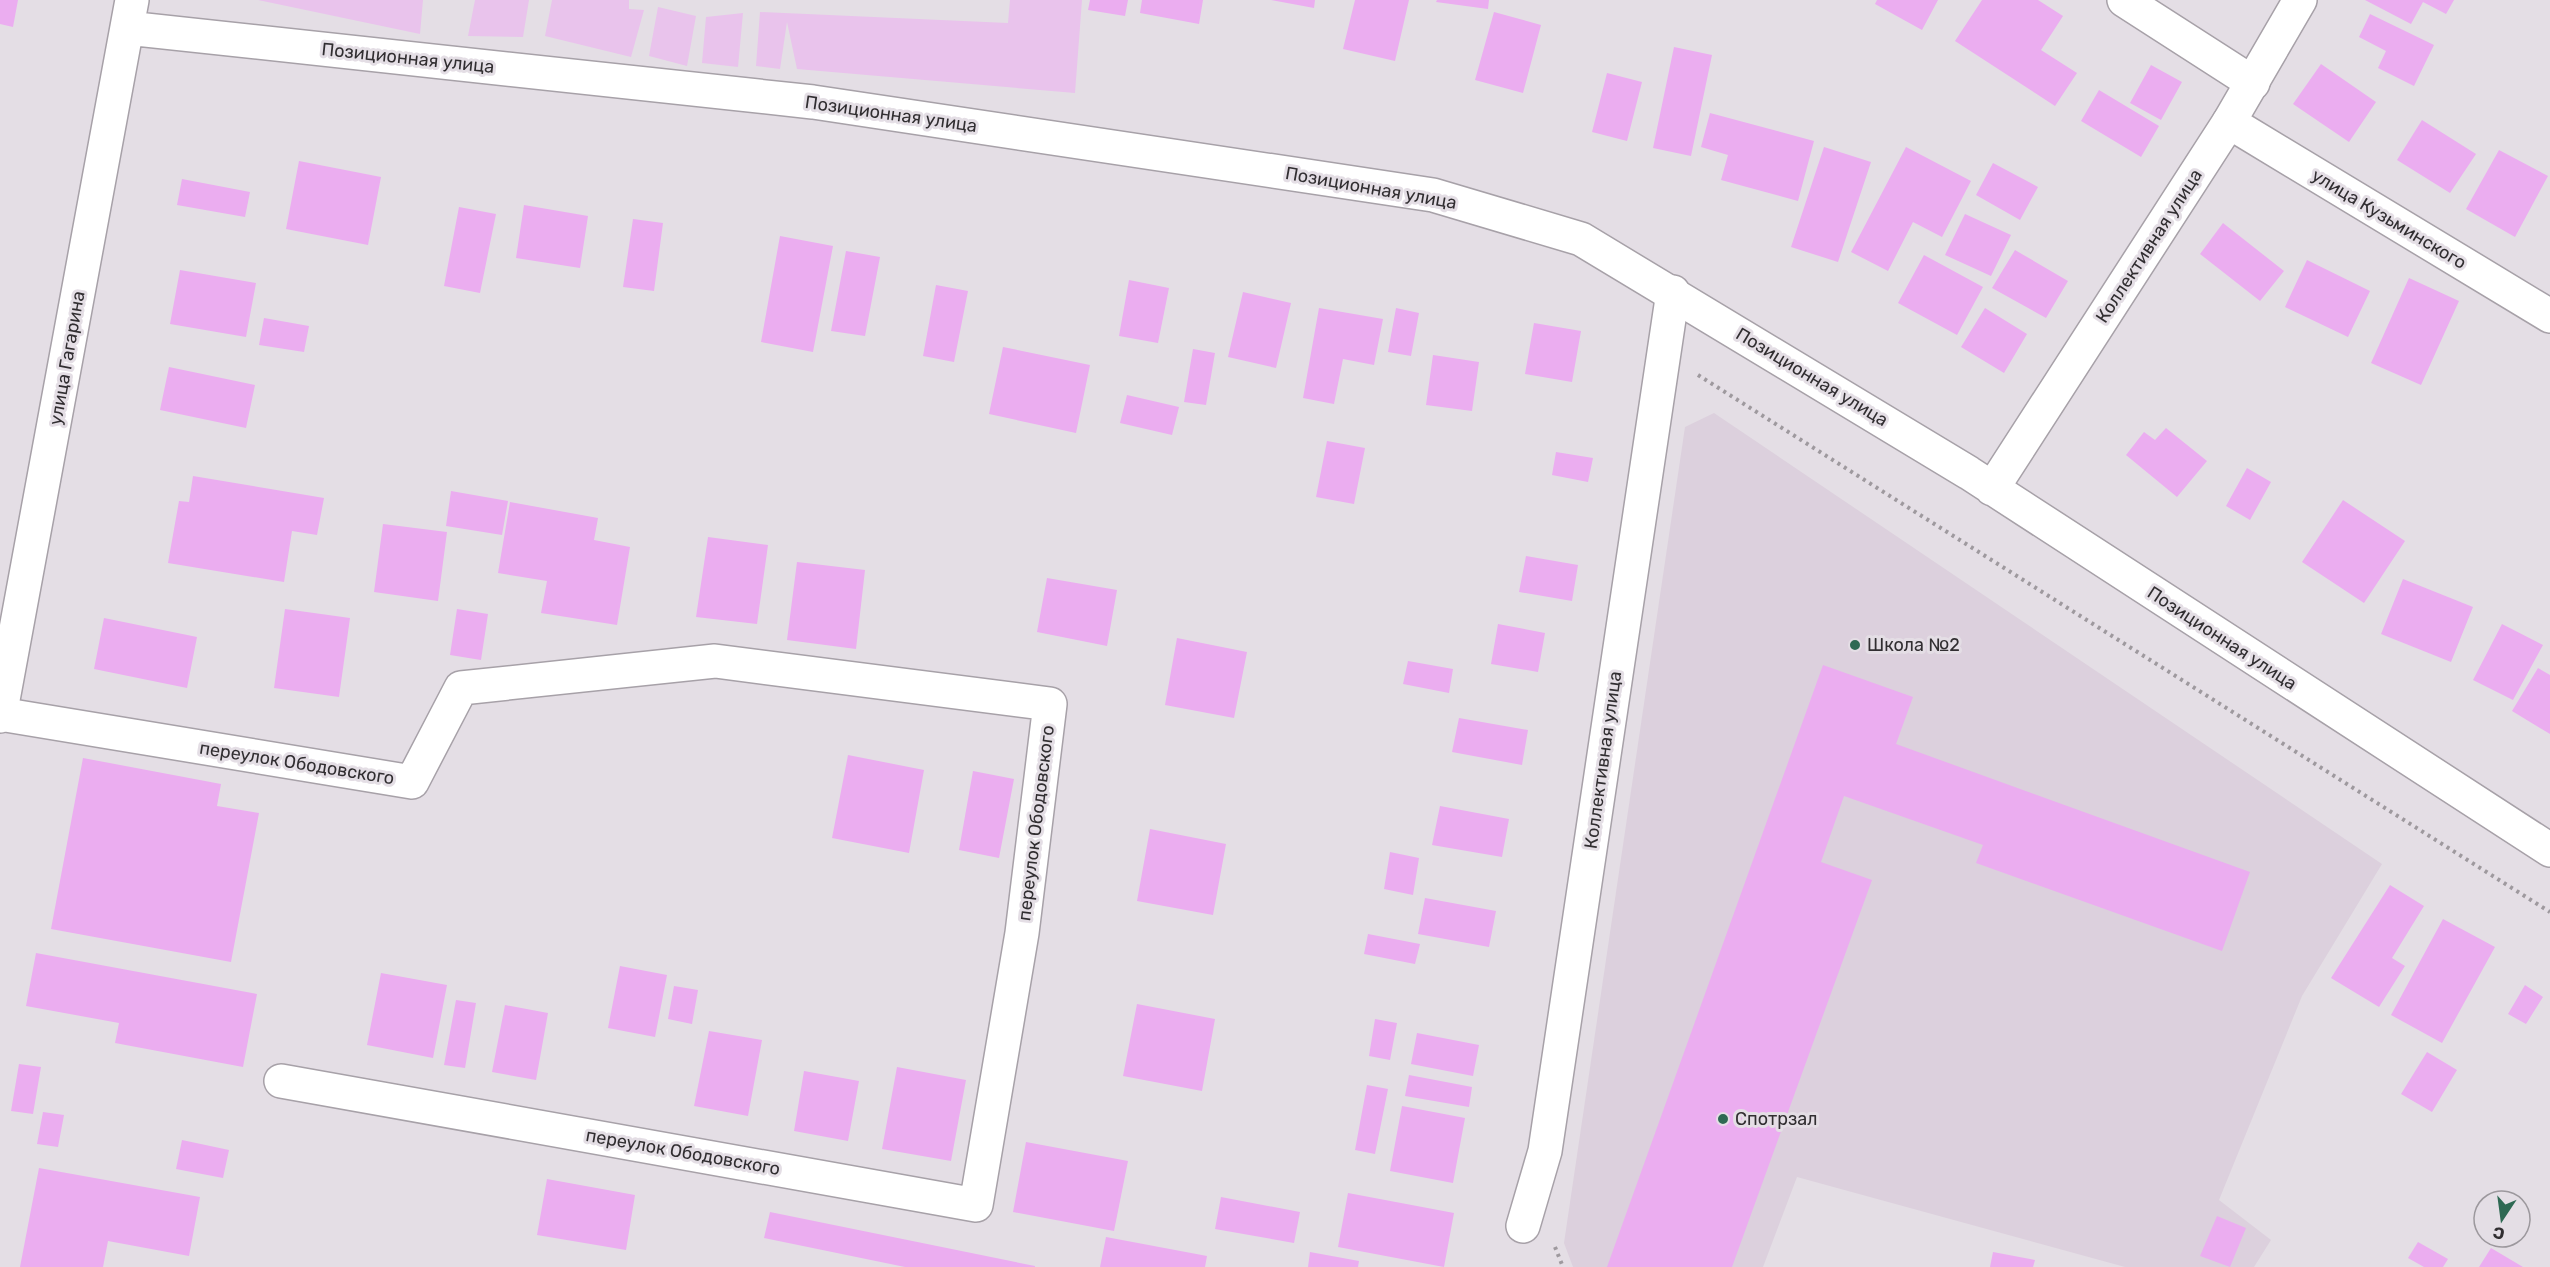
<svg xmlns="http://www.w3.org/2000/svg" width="2550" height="1267" font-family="Rubik,sans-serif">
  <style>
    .built { fill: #dcd0dd }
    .green { fill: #e9c3ec }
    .building { fill: #ebadf0 }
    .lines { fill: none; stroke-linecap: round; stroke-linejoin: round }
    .street-casing { stroke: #a7a1a8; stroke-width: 36 }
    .secondary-casing { stroke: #a7a1a8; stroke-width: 36 }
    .path { stroke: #9e999e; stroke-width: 4; stroke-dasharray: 3 4.5; stroke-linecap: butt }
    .street { stroke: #fff; stroke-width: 33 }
    .secondary { stroke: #fff; stroke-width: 33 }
    .poi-dot { fill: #2e6953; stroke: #e4dee5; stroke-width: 2 }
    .labels { text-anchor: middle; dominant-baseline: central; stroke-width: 6; stroke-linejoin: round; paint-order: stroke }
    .street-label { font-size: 18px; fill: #312e31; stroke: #e4dee5 }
    .poi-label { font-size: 18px; fill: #312e31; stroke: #e4dee5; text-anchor: start }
  </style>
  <rect width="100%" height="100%" fill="#e4dee5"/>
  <path class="built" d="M1714,413L2382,864L2302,996L2219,1200L2271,1240L2254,1267H2125L1797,1177L1763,1267H1573L1564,1243L1685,427Z"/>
  <path class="green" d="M258,0H423L420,34Z
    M475,0H529L523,37L468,36Z
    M552,0H629V9L644,10L631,57L545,36Z
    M1010,0H1082L1075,93L797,69L787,22L780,69L756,66L760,12L1008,23Z
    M658,7L696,16L687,66L649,56Z
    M743,13L738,67L702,63L706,17Z"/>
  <path class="building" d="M0,0H18L13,27L0,24Z
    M1090,0H1128L1125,16L1088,10Z
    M1142,0H1203L1199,24L1140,13Z
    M1271,0H1315L1314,8Z
    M1355,0H1409L1395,61L1343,49Z
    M1437,0H1489L1488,9L1436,2Z
    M1877,0H1938L1922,30L1875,4Z
    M1982,0H2038L2063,16L2041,50L2077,73L2055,106L1955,41Z
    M2365,0H2454L2446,14L2423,2L2411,24Z
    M1494,12L1541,25L1523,93L1475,80Z
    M2370,14L2434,45L2414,86L2378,68L2386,51L2359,37Z
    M1674,47L1712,55L1691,156L1653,148Z
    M2321,64L2376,102L2349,142L2293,104Z
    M2151,65L2182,82L2161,120L2130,103Z
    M1607,73L1642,82L1627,141L1592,132Z
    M2099,90L2159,126L2141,157L2081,121Z
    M1710,113L1814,141L1798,201L1721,180L1728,155L1701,147Z
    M2422,120L2476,154L2450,193L2397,160Z
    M1824,147L1871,162L1838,262L1791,247Z
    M1906,147L1971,181L1942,237L1913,222L1888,271L1851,252Z
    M2499,150L2548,176L2515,237L2466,209Z
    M299,161L381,177L368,245L286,229Z
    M1993,163L2038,187L2020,220L1976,195Z
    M182,179L250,192L245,217L177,205Z
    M524,205L588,216L580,268L516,258Z
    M459,207L496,214L480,293L444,286Z
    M1965,214L2011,235L1991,276L1945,255Z
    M633,219L663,223L654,291L623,287Z
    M2223,223L2284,271L2260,301L2200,254Z
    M780,236L833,246L813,352L761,342Z
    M2015,250L2068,281L2046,318L1992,288Z
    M846,251L880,257L865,336L831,331Z
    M1924,255L1983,287L1957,335L1898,303Z
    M2307,260L2370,291L2348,337L2285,307Z
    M180,270L256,283L246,337L170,324Z
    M2409,278L2459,301L2421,385L2371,363Z
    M1129,280L1169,288L1158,343L1119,336Z
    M936,285L968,291L954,362L923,356Z
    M1243,292L1291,303L1276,368L1228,357Z
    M1319,308L1383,319L1374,365L1343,359L1334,404L1303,398Z
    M1396,308L1419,313L1411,356L1388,352Z
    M1985,308L2027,334L2004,373L1961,347Z
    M264,318L309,326L304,352L259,345Z
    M1534,323L1581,331L1572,382L1525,374Z
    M1003,347L1090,365L1076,433L989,414Z
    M1193,349L1215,353L1206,405L1184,402Z
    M1433,355L1479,362L1472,411L1426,405Z
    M169,367L255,385L246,428L160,410Z
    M1127,395L1179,407L1172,435L1120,423Z
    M2166,428L2207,461L2177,497L2126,455L2144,432L2155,440Z
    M1327,441L1365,448L1354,504L1316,497Z
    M1556,452L1593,458L1588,482L1552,475Z
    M2247,468L2271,482L2250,520L2226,506Z
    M193,476L324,498L317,535L292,531L284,582L168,563L179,501L189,502Z
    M451,491L508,501L502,535L446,526Z
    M2343,500L2405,541L2364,603L2302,562Z
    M510,502L598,518L594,540L630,547L617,625L541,613L547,581L498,573Z
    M383,524L447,532L438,601L374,592Z
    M708,537L768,545L757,624L696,617Z
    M1526,556L1578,565L1572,601L1519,592Z
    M797,562L865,570L856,649L787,640Z
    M1047,578L1117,590L1107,646L1037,632Z
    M2403,579L2473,607L2451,662L2381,634Z
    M285,609L350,618L339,697L274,688Z
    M457,609L488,614L481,660L450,655Z
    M104,618L197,637L187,688L94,669Z
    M1498,624L1545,633L1538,672L1491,664Z
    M2502,624L2543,645L2513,700L2473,680Z
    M1177,638L1247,652L1234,718L1165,705Z
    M1408,661L1453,669L1449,693L1403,684Z
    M1823,665L1913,697L1896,744L2250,872L2222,951L1976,863L1983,845L1844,796L1821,862L1872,880L1732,1267H1607Z
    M2538,668L2550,675V734L2512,711Z
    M1459,718L1528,730L1522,765L1452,752Z
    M848,755L924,770L909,853L832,838Z
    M83,758L221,784L217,806L259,813L231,962L51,929Z
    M973,771L1014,779L999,858L959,850Z
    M1440,806L1509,819L1502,857L1432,845Z
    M1150,829L1226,844L1213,915L1137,901Z
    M1390,852L1419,858L1413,895L1384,889Z
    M2390,885L2424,906L2392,958L2405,966L2379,1007L2331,978Z
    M1425,898L1496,911L1489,947L1418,934Z
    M2443,919L2495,947L2442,1043L2391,1015Z
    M1368,934L1420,944L1415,964L1364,954Z
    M36,953L257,994L243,1067L115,1043L119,1023L26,1006Z
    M620,966L667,975L655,1037L608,1028Z
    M381,973L447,985L433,1058L367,1045Z
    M2525,985L2543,997L2526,1024L2508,1014Z
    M674,986L698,990L692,1024L668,1019Z
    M456,1000L476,1003L465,1068L444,1065Z
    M1137,1004L1215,1019L1202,1091L1123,1076Z
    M505,1005L548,1013L536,1080L492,1072Z
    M1375,1019L1397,1023L1390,1060L1369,1056Z
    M709,1031L762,1040L748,1116L694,1106Z
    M1417,1033L1479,1045L1473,1076L1411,1064Z
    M2427,1052L2457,1070L2432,1112L2401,1094Z
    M19,1064L41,1067L33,1114L11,1111Z
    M897,1067L966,1080L951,1161L882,1149Z
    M804,1071L859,1081L848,1141L794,1131Z
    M1409,1075L1472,1087L1469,1107L1405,1096Z
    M1367,1085L1388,1089L1375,1154L1355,1150Z
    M1402,1106L1465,1118L1453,1183L1390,1171Z
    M43,1112L64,1115L58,1147L37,1144Z
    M182,1140L229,1150L223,1178L176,1169Z
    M1026,1142L1128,1161L1114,1231L1013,1212Z
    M39,1168L200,1197L189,1256L108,1241L103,1267H20Z
    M547,1179L635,1195L626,1250L537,1235Z
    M1348,1193L1454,1213L1444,1267L1338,1247Z
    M1221,1197L1300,1212L1294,1243L1215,1229Z
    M770,1212L1035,1266V1267H905L764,1238Z
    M2217,1216L2246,1228L2230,1267L2200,1256Z
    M1106,1237L1207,1256L1205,1267H1100Z
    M2418,1242L2448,1259L2443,1267H2424L2408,1258Z
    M2491,1248L2523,1267H2479Z
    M1310,1252L1359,1261L1358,1267H1308Z
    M1993,1252L2035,1260L2033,1267H1990Z"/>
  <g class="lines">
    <defs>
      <path id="street" d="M2124,0L2253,83
        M2229,122L2550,316
        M0,714L412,782L461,688L715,661L1050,704L1022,933L976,1205L281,1081
        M1523,1226L1545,1151L1673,292"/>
      <path id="secondary" d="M127,28L813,102L1433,195L1581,239L1969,473L2550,850
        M1992,489L2229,122L2300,0
        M0,716L132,0"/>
    </defs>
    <use href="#street" class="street-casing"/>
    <use href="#secondary" class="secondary-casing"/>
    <path class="path" d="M1698,375L2550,912
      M1555,1247L1563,1267"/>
    <use href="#street" class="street"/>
    <use href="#secondary" class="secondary"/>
  </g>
  <g class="poi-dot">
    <circle cx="1855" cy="645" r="6"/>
    <circle cx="1723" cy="1119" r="6"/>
  </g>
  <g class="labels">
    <g class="street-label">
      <text transform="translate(408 58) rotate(6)">Позиционная улица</text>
      <text transform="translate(891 114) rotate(8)">Позиционная улица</text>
      <text transform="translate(1371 188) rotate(10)">Позиционная улица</text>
      <text transform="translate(2389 219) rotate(31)">улица Кузьминского</text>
      <text transform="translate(2149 246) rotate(-57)">Коллективная улица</text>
      <text transform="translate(67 358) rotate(-80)">улица Гагарина</text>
      <text transform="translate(1812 377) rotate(31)">Позиционная улица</text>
      <text transform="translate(2222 638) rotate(33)">Позиционная улица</text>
      <text transform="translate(1603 760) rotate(-82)">Коллективная улица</text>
      <text transform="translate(297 763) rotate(9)">переулок Ободовского</text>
      <text transform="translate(1036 823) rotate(-83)">переулок Ободовского</text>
      <text transform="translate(683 1152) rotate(10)">переулок Ободовского</text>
    </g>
    <g class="poi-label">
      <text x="1867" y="645">Школа №2</text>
      <text x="1735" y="1119">Спотрзал</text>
    </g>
  </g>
  <g transform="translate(2502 1219) rotate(193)"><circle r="28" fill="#e4dee5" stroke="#9c989d" stroke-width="1.5"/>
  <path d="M0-4.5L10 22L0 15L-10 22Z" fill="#2e6953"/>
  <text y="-9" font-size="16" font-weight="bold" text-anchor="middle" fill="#312e31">С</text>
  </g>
</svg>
